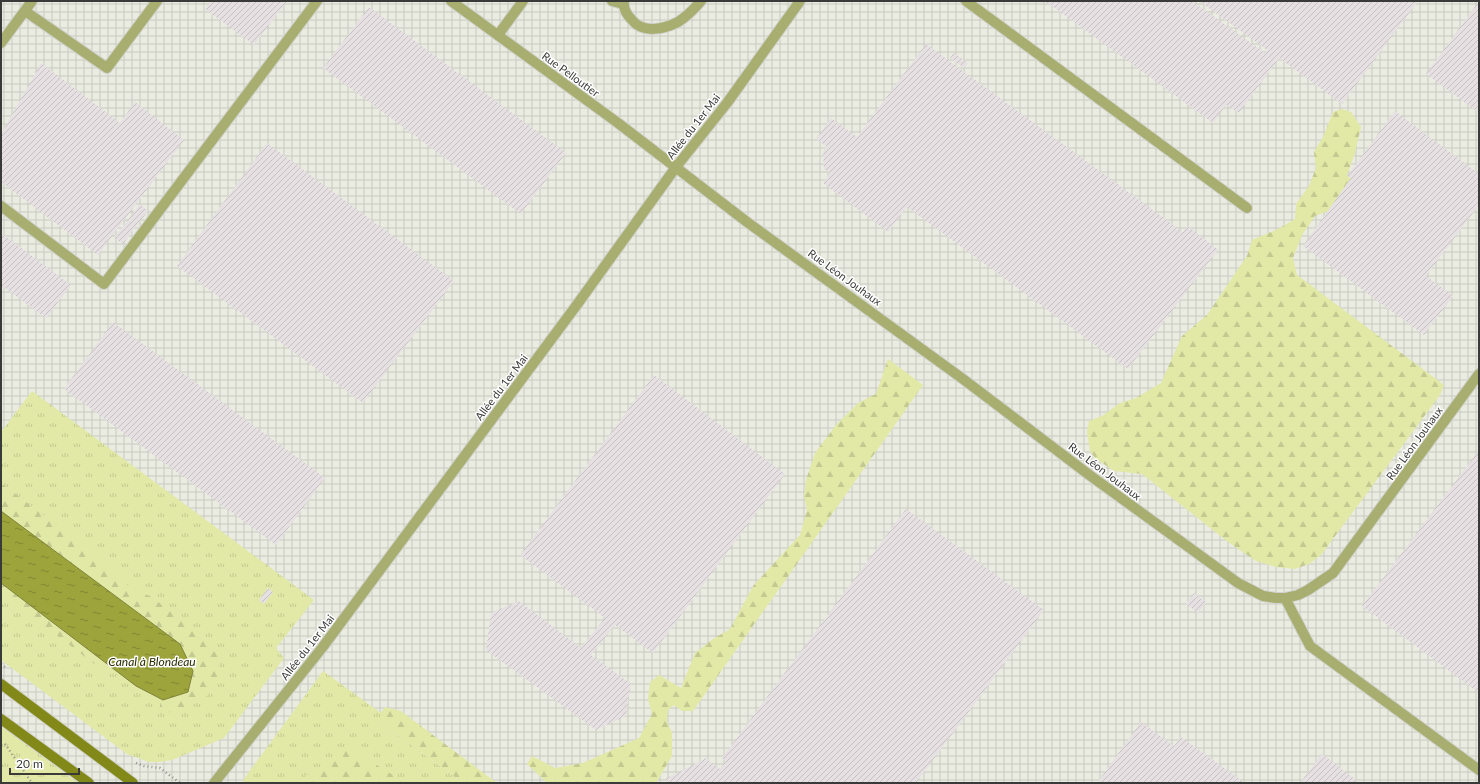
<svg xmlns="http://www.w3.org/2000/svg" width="1480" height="784" font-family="Lato,sans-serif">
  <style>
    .industrial { fill: url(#industrial-grid) }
    .grass { fill: url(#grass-tufts) }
    .forest { fill: url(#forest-firs) }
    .water { fill: url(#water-ripples); stroke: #7f843a }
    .building { fill: url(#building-hatch) }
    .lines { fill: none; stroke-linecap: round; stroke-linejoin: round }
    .lane-casing { stroke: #d2d3ce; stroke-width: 12 }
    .street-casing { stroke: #d2d3ce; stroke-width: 12 }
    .secondary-casing { stroke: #d2d3ce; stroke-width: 12 }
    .path { stroke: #92938f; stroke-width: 2.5; stroke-dasharray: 1 3; stroke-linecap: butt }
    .lane { stroke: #a8ae70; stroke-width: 10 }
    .street { stroke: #a8ae70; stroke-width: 10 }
    .secondary { stroke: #838919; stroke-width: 10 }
    .labels { text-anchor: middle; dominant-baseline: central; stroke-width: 3; stroke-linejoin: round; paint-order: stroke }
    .street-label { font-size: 11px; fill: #3a3a38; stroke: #fff }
    .water-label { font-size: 12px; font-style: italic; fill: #2b2d01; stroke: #fff }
  </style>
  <defs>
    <pattern id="industrial-grid" width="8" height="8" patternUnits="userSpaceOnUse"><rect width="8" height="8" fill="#eaece1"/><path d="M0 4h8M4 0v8" fill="none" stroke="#c9cbc2"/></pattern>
    <pattern id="grass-tufts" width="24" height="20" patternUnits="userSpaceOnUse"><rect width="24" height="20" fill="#e2e9a6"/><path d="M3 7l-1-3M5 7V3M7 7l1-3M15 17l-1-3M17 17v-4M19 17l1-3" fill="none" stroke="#c3c990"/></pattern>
    <pattern id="forest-firs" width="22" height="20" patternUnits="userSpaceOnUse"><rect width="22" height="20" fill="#e2e9a6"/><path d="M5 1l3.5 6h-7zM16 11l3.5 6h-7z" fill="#c3c990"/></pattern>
    <pattern id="water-ripples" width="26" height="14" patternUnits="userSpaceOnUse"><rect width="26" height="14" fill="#9ca43b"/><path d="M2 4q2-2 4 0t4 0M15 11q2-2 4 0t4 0" fill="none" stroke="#808733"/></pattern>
    <pattern id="building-hatch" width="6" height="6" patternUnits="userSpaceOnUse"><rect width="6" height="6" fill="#e6e0e2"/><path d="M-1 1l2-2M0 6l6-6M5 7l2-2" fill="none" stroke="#c6c1c3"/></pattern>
  </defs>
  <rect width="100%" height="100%" fill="#f8f9f4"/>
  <path class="industrial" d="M1,1H1479V783H1Z"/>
  <path class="grass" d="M32,391L314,600L276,648L284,658L224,738L172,760L159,762H149L127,754L1,660V432Z
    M323,671L381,713V723L463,783H242L246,776Z
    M1,726L78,783H1Z"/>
  <path class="forest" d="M1342,109L1351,112L1361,127L1355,153L1347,175L1351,178L1328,211L1315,216L1302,235L1293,258L1297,275L1444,385L1440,395L1321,555L1309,564L1295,569L1276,567L1256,561L1228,542L1142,474L1114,471L1095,458L1090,451L1087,432L1089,421L1102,416L1120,403L1136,398L1161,383L1182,336L1207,315L1247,256L1252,240L1278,229L1295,219L1296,204L1309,186L1316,168L1314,152L1323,137L1333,112Z
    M888,359L923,385L693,711H682L674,705L668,710L667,721L672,733V756L656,783H547L527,764L532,756L555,768L583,763L639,738L652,714L648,699L650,682L659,675L681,688L695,653L713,639L730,629L753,586L800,535L807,510L804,496L806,480L815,453L836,425L858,403L876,394Z
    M1,483L108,564L132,590L150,596L216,644L220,658L216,682L208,695L199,699L185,710L176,713L168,712L160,707V698L163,700L180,644L1,511Z
    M1,583L116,671L113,674L101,669L1,593Z
    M385,707L401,711L497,783H463L381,723L380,714Z
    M341,750L354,751L406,783H363L342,780L333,783H303L305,776C320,770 331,761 341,750Z"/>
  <path class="water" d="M1,511L180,644L193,671L188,692L163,700L136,686L1,583Z"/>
  <path class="building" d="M211,1H287L254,45L205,9Z
    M1045,1H1192L1265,53L1267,50L1199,1H1418L1342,104L1279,58L1239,113L1226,105L1213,123Z
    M1479,1V113L1426,74Z
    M369,7L566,153L521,214L323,68Z
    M926,44L1183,232L1188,226L1218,250L1128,369L907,207L888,232L823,183L830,173L824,169L823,152L826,146L816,139L831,118L857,137Z
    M954,53L968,63L964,68L950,58Z
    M41,63L120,123L135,102L184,140L98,255L1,182V134Z
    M1395,111L1479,174V205L1426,276L1453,296L1424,335L1303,246L1351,178L1347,176Z
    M267,143L454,281L363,403L177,266Z
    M140,204L148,211L123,244L114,238Z
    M1,233L71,285L46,318L1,285Z
    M113,322L325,478L276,545L64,389Z
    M654,375L785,474L653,653L615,625L591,655L631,684L626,716L596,730L486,650L491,613L519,601L581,648L605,618L520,555Z
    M1479,450V693L1362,606Z
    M906,509L1044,610L916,783H671L665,779L706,758L720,769L726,761L722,758Z
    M268,588L273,592L264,604L259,600Z
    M1194,593L1206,602L1198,613L1186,604Z
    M1141,722L1174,746L1181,737L1245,783H1097Z
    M1322,754L1360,783H1300Z"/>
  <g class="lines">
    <defs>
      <path id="lane" d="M612,1L623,4
        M624,1C623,8 627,15 632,20C643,34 664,29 678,22C686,17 695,8 701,1
        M966,1L1247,208
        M25,11L107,68L157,1
        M498,35L523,1
        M1,43L32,1
        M1,206L104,284L317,1
        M1285,598L1310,646L1479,770"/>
      <path id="street" d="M451,1L618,123L747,222L963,379L1088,474L1238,583L1263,596L1276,598H1285L1298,595L1308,590L1333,573L1479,374
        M214,783L322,648L576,306L676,167L727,103L800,1"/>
      <path id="secondary" d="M1,684L133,783
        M1,719L89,783"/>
    </defs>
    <use href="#lane" class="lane-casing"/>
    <use href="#street" class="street-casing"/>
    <use href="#secondary" class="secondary-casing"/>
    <path class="path" d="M1,664L6,668
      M5,744L32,783
      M136,763L144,766L160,768L180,783"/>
    <use href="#lane" class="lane"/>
    <use href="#street" class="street"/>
    <use href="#secondary" class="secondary"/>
  </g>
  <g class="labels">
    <g class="street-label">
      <text transform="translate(571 74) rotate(36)">Rue Pelloutier</text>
      <text transform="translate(693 126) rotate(-52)">Allée du 1er Mai</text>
      <text transform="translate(845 277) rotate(36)">Rue Léon Jouhaux</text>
      <text transform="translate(501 387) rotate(-53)">Allée du 1er Mai</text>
      <text transform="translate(1414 443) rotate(-54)">Rue Léon Jouhaux</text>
      <text transform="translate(1105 471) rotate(37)">Rue Léon Jouhaux</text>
      <text transform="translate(307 647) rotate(-52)">Allée du 1er Mai</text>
    </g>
    <g class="water-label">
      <text x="152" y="661">Canal à Blondeau</text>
    </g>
  </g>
  <rect width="1480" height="784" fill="none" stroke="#3a3a38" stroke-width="4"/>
  <path d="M10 768v6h69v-6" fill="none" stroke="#3a3a38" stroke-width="2"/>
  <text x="16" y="768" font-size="12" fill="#3a3a38" stroke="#ffffff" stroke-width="3" paint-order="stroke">20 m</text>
</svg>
